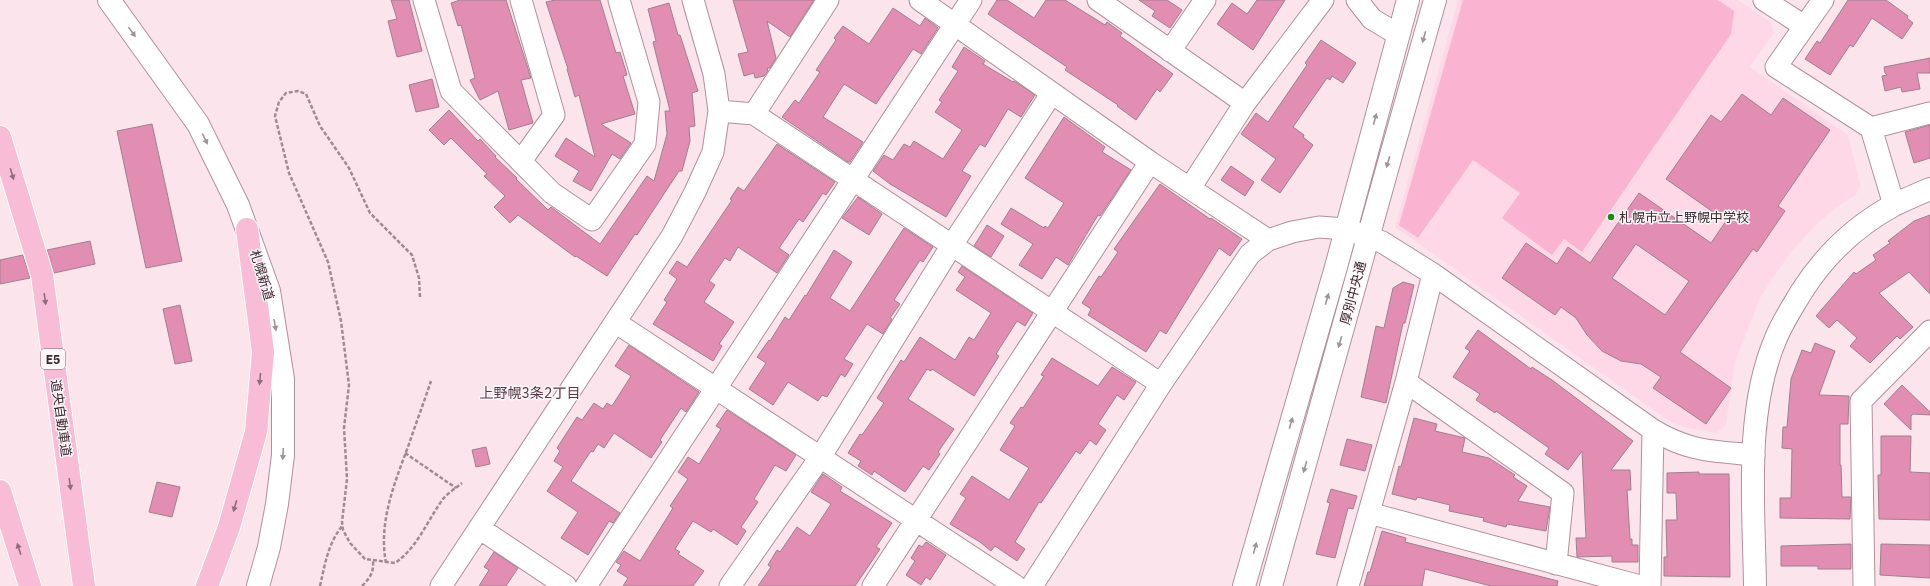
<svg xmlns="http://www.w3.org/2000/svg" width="1930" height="586" font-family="'IBM Plex Sans','Noto Sans JP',sans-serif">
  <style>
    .built { fill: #fed8e7 }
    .green { fill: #fbb3d2 }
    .building { fill: #e28eb3; stroke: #a27f8d; fill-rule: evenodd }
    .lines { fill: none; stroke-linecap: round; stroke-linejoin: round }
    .minor-casing { stroke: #b38f9e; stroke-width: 23 }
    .tertiary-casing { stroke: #b38f9e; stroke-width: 24 }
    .secondary-casing { stroke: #b38f9e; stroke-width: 24 }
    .motorway-casing { stroke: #fff; stroke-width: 24 }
    .path { stroke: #9f8c93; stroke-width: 2.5; stroke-dasharray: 4 2; stroke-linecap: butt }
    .minor { stroke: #fff; stroke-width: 21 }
    .tertiary { stroke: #fff; stroke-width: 22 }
    .secondary { stroke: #fff; stroke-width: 22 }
    .motorway { stroke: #f9bcd6; stroke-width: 22 }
    .oneway { fill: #9c9498 }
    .oneway2 { fill: #8f6c7b }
    .poi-dot { fill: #1b8d12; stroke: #fef6f9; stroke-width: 1.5 }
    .labels { text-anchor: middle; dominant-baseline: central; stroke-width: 3; stroke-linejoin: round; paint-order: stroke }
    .shield { fill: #fef6f9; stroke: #74676c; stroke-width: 1 }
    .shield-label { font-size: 12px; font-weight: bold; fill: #392a30 }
    .poi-label { font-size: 13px; fill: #392a30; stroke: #fef6f9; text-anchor: start }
    .street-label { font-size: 13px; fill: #392a30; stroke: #fef6f9 }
    .neighbourhood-label { font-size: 14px; fill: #573845; stroke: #fef6f9 }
  </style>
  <rect width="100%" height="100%" fill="#fce4ed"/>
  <path class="built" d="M1458,0H1738L1771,22L1774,33L1750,67L1848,135L1860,184L1856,195L1835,208L1813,228L1790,253L1761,296L1735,362L1726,425L1716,433L1687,428L1669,421L1395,227Z"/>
  <path class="green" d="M1463,0H1718L1734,11L1731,34L1582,252L1564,239L1552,255L1502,218L1520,193L1473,160L1418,238L1399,225Z"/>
  <path class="building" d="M391,0H409L422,51L397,57L388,21L397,19Z
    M460,0H506L531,78L521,80L533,123L509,130L498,91L480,100L470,80L475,78L461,25L458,26L451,3Z
    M555,0H600L616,53L620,52L627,75L623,76L635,114L601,124L631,143L620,159L612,154L591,191L573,181L579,171L555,156L566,138L595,157L579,95L575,97L567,69H568L546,2Z
    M733,0H814L790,37L767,21L776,58L770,68H767L768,71L764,76L755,78L754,73L744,76L738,54L748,52Z
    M997,0H1007L1034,18L1046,0H1065L1105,25L1107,22L1122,33L1120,36L1173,74L1160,92L1157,89L1136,120L1117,106L1118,105L1065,70L1067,67L988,14Z
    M1139,0H1167L1182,10L1170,28L1152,16L1155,11Z
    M1257,0H1285L1253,50L1217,24L1232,3L1247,14Z
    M1848,0H1886L1908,16L1907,18L1913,23L1902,39L1872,18L1853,47L1850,45L1830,75L1805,59L1817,41L1820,43Z
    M669,3L678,35H680L698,91L692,93L695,126L689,127L690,141L682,171H679L637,235L635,234L607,276L576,256L575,257L518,215L510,223L494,207L505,196L484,176L487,174L451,138L444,145L429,130L449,110L478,141L480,139L496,156L495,157L517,178L516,179L548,210L551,207L600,244L647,176L654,181L667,134L665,111H670L653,42L656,41L648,9Z
    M893,8L920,26L925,18L938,28L921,54L913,49L876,104L844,84L823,117L863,142L850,162H848L782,117L795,100L799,103L820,72L816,70L836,40L834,38L843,26L869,44Z
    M1321,40L1356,63L1343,83L1332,76L1330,80L1327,78L1293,127L1304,135L1303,137L1313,145L1280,193L1261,180L1276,159L1241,134L1256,113L1268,122L1307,65L1305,63Z
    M964,47L985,61L983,64L1013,82L1014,81L1035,95L1021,117L1008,109L985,147L980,144L962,171L971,176L946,217L890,184L873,171L884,155L893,160L904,144L910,147L914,141L943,159L962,130L935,112L942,102L939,100L958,71L952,67Z
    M1930,58V73H1917L1920,89L1902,92L1901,87L1885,91L1882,76L1887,75L1885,73L1884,67Z
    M432,79L439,107L416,112L409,85Z
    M1742,94L1771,115L1783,98L1830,130L1778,206L1785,211L1757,252L1753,249L1680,352L1731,388L1706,424L1653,388L1661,377L1641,364L1621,361L1602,351L1587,335L1576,318L1561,307L1555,315L1502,278L1526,243L1557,264L1568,247L1590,263L1639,193L1711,243L1726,221L1666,179L1711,115L1721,122ZM1636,244L1689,281L1665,315L1612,278Z
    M1064,117L1105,147L1102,152L1131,170L1100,216L1098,215L1068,265L1056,257L1042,279L1019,265L1033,244L1001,224L1011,208L1044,228L1045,226L1048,228L1064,203L1025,178Z
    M152,124L182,261L146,268L117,131Z
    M1930,125V158L1914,163L1905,132Z
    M777,144L835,182L826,195L823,193L803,222L799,219L779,248L789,255L777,273L738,247L730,261L725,258L709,281L715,285L704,302L734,322L719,344L722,346L713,361L653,324L667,302L664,300L677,279L669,273L677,261L687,267L732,200L730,199L738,187L744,191Z
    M1231,166L1254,182L1245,196L1221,180Z
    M1160,184L1210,219L1211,218L1242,239L1230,256L1219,248L1166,334L1160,330L1146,352L1088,315L1091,309L1082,303L1099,276L1101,277L1118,252L1114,249Z
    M858,197L882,214L869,235L842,218Z
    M1930,215V294L1909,272L1879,293L1913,327L1900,339L1897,336L1870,363L1850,346L1857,338L1837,320L1829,328L1816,316L1854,272L1856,274L1876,260L1873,255L1890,243L1888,241L1914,221Z
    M987,225L1004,236L991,257L974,246Z
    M904,228L933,247L923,262L920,260L894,300L900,304L890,318L892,319L883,334L867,324L844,359L853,364L845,377L841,374L827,397L822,395L818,401L788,382L773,405L749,389L766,363L757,357L769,340L770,341L785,317L789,320L805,295L806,296L834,250L852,262L830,298L850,311Z
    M90,241L95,264L54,273L47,250Z
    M23,255L30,278L0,284V260Z
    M962,266L1033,313L1025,326L1017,321L996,354L999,356L974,396L932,369L931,371L927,369L908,399L954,429L938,452L940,454L929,470L923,466L905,492L874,471L872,475L858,466L861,461L848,453L860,434L862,435L884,403L877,398L901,360L904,362L920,337L955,360L969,337L974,340L991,313L956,290L965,277L958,272Z
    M1403,282L1414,285L1405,323H1403L1386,403L1361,397L1376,326L1384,328L1393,288Z
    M180,305L192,361L175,364L163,309Z
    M1478,330L1531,369L1532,367L1552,380L1633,441L1611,470H1630L1631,490H1627L1630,539H1632V545H1638V562H1612V556L1577,557L1576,538H1586L1582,451L1568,470L1545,454L1549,448L1496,411L1495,413L1476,400L1480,394L1453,377L1470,351L1465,348Z
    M1815,343L1835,351L1819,395L1849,396L1848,424H1840V465H1841L1842,497H1851L1850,519L1780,518V498H1791L1792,449L1782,448L1783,427H1787L1791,379L1802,350L1811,353Z
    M629,345L699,392L686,412L681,408L660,440L662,442L651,458L614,433L604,448L598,444L593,452L591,451L571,481L620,513L613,523L609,521L588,555L561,538L578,512L547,491L563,467L554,461L560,451L557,448L577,417L582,420L594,403L603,409L607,403L612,406L631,376L615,366Z
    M1052,358L1098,386L1112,367L1136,382L1124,400L1117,395L1098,424L1106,430L1096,445L1090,440L1080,454L1076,451L1041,503L1039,502L1015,542L1025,549L1017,561L995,546L991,551L980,542L950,524L966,498L960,494L972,476L1009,500L1029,468L1000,450L1015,426L1010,423L1021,407L1023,408L1044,376L1041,375Z
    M1902,385L1930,412V415L1913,414L1911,416V430L1884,404Z
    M727,410L796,455L786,471L775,465L754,499L758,502L741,527L746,531L737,545L713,529L711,532L693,521L675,549L680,552L678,554L704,571L693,586H623L628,578L617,571L621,565L616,562L624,551L640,561L673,508L670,506L688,479L678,472L688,457L699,464L721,429L716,426Z
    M1414,418L1437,424L1435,431L1465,438L1462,452L1489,458L1515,475L1513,477L1527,486L1518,501L1550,507L1546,531L1507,524L1506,527L1483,521L1484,518L1449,511L1450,505L1417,497L1416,500L1392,494L1399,466L1401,467Z
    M1881,436H1911L1910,472L1930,473V520L1879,519L1878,475H1881Z
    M1347,439L1372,445L1365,471L1340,465Z
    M486,447L490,464L476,467L472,450Z
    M1699,472V474H1729L1730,577L1664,576V557H1667L1666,520H1677L1676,493H1667V473Z
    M823,474L842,487L840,491L892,523L876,547L880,549L855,586H758L771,567L768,565L777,550L780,552L797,527L810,536L831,504L811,492Z
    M157,482L180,487L172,517L149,512Z
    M1331,489L1357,496L1353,509L1348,508L1335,558L1316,554L1330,503L1327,502Z
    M1382,531L1406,538L1405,542L1558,581L1557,586H1491L1425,569L1422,586H1364L1368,572H1370Z
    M926,542L946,555L930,580L926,577L921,585L906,575L915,561L911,558L919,545L922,547Z
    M1851,544V569H1818V566H1781V546Z
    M1881,544L1930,545V578L1880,575Z
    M494,552L518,568L506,586H479L489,570L484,567Z"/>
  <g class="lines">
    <defs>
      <path id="minor" d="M424,0L451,91L552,193L592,220L645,144L649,102L619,0
        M521,0L554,115L521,161
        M920,0L1150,162L1268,240
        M1098,0L1245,103
        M1357,0L1372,19L1397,34
        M1764,0L1804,26
        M1823,0L1776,67L1871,128L1894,205
        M1170,51L1205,0
        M719,111L754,114L828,0
        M754,114L1161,384
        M1871,128L1930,113
        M1190,188L1245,103L1323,0
        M615,322L1016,586
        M1406,382L1563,493L1556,564
        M1369,513L1640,586
        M479,528L566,586
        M441,586L672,236L695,192L713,152L719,111L714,74L693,0
        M586,586L971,0
        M730,586L821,456L952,245L1052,93
        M873,586L1150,162
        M1032,586L1161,384L1250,254L1268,240L1292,232L1319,227L1346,229L1382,242L1433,274L1653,430C1690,452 1713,451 1754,455
        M1348,586L1406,382L1433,274
        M1650,586L1653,430
        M1864,586L1861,401L1930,331"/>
      <path id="tertiary" d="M109,0L198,124L238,205L269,291L283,379V455L277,504L269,547L258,586
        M1755,586C1754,507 1744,412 1776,338C1783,321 1793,306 1802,291C1825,255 1857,225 1894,205C1906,199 1918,194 1930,189"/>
      <path id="secondary" d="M1244,586L1336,267L1408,0
        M1271,586C1326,391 1379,195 1435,0"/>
      <path id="motorway" d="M0,137L42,275L84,586
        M0,491L30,586
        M207,586L229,527L256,432L263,352L247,229"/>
    </defs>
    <use href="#minor" class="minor-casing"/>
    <use href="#tertiary" class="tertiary-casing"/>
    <use href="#secondary" class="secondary-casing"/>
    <use href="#motorway" class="motorway-casing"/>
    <path class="path" d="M420,297L419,278L412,255L370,213L349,168L320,126L306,94L298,91L286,93L279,102L275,116L289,173L328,262L341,321L349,385L344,428L347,479L342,522L343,530L350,543L365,559L395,563C418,547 427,521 443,499C448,493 456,488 462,483
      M405,453L456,488
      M386,563C378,522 395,482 409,444C416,423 424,402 431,381
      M320,586C325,564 328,544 342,526
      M362,586C370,578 374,572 373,561"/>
    <use href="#minor" class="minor"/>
    <use href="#tertiary" class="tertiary"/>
    <use href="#secondary" class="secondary"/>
    <use href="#motorway" class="motorway"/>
  </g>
  <defs><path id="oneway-solid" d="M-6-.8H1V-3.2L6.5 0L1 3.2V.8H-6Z"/></defs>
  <g class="oneway">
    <use href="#oneway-solid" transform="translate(132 32) rotate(54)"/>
    <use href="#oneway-solid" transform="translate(1424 37) rotate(106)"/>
    <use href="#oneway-solid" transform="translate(1375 119) rotate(-75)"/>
    <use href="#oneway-solid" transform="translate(205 139) rotate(64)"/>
    <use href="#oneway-solid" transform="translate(1388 162) rotate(106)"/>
    <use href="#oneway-solid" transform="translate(1327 299) rotate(-74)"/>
    <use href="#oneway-solid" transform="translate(275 325) rotate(80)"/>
    <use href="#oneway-solid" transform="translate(1340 342) rotate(106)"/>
    <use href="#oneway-solid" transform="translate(1291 423) rotate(-74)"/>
    <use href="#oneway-solid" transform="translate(283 454) rotate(93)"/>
    <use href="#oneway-solid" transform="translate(1305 467) rotate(106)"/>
    <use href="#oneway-solid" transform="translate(1255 548) rotate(-75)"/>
  </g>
  <g class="oneway2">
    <use href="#oneway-solid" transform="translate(12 174) rotate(73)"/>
    <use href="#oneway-solid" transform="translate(45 299) rotate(82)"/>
    <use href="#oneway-solid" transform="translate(260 379) rotate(95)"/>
    <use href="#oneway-solid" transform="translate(70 484) rotate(82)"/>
    <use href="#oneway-solid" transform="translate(235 506) rotate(106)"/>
    <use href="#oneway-solid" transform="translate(19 549) rotate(-108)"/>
  </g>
  <circle class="poi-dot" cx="1611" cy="217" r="4"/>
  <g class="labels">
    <rect class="shield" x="41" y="349" width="24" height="20" rx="3"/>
    <g class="shield-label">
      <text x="53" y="359">E5</text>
    </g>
    <g class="poi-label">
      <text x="1619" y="217">札幌市立上野幌中学校</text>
    </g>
    <g class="street-label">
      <text transform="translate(262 275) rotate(73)">札幌新道</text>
      <text transform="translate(1353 293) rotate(-75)">厚別中央通</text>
      <text transform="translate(61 418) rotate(82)">道央自動車道</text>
    </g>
    <g class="neighbourhood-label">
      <text x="530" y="393">上野幌3条2丁目</text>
    </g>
  </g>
</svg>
